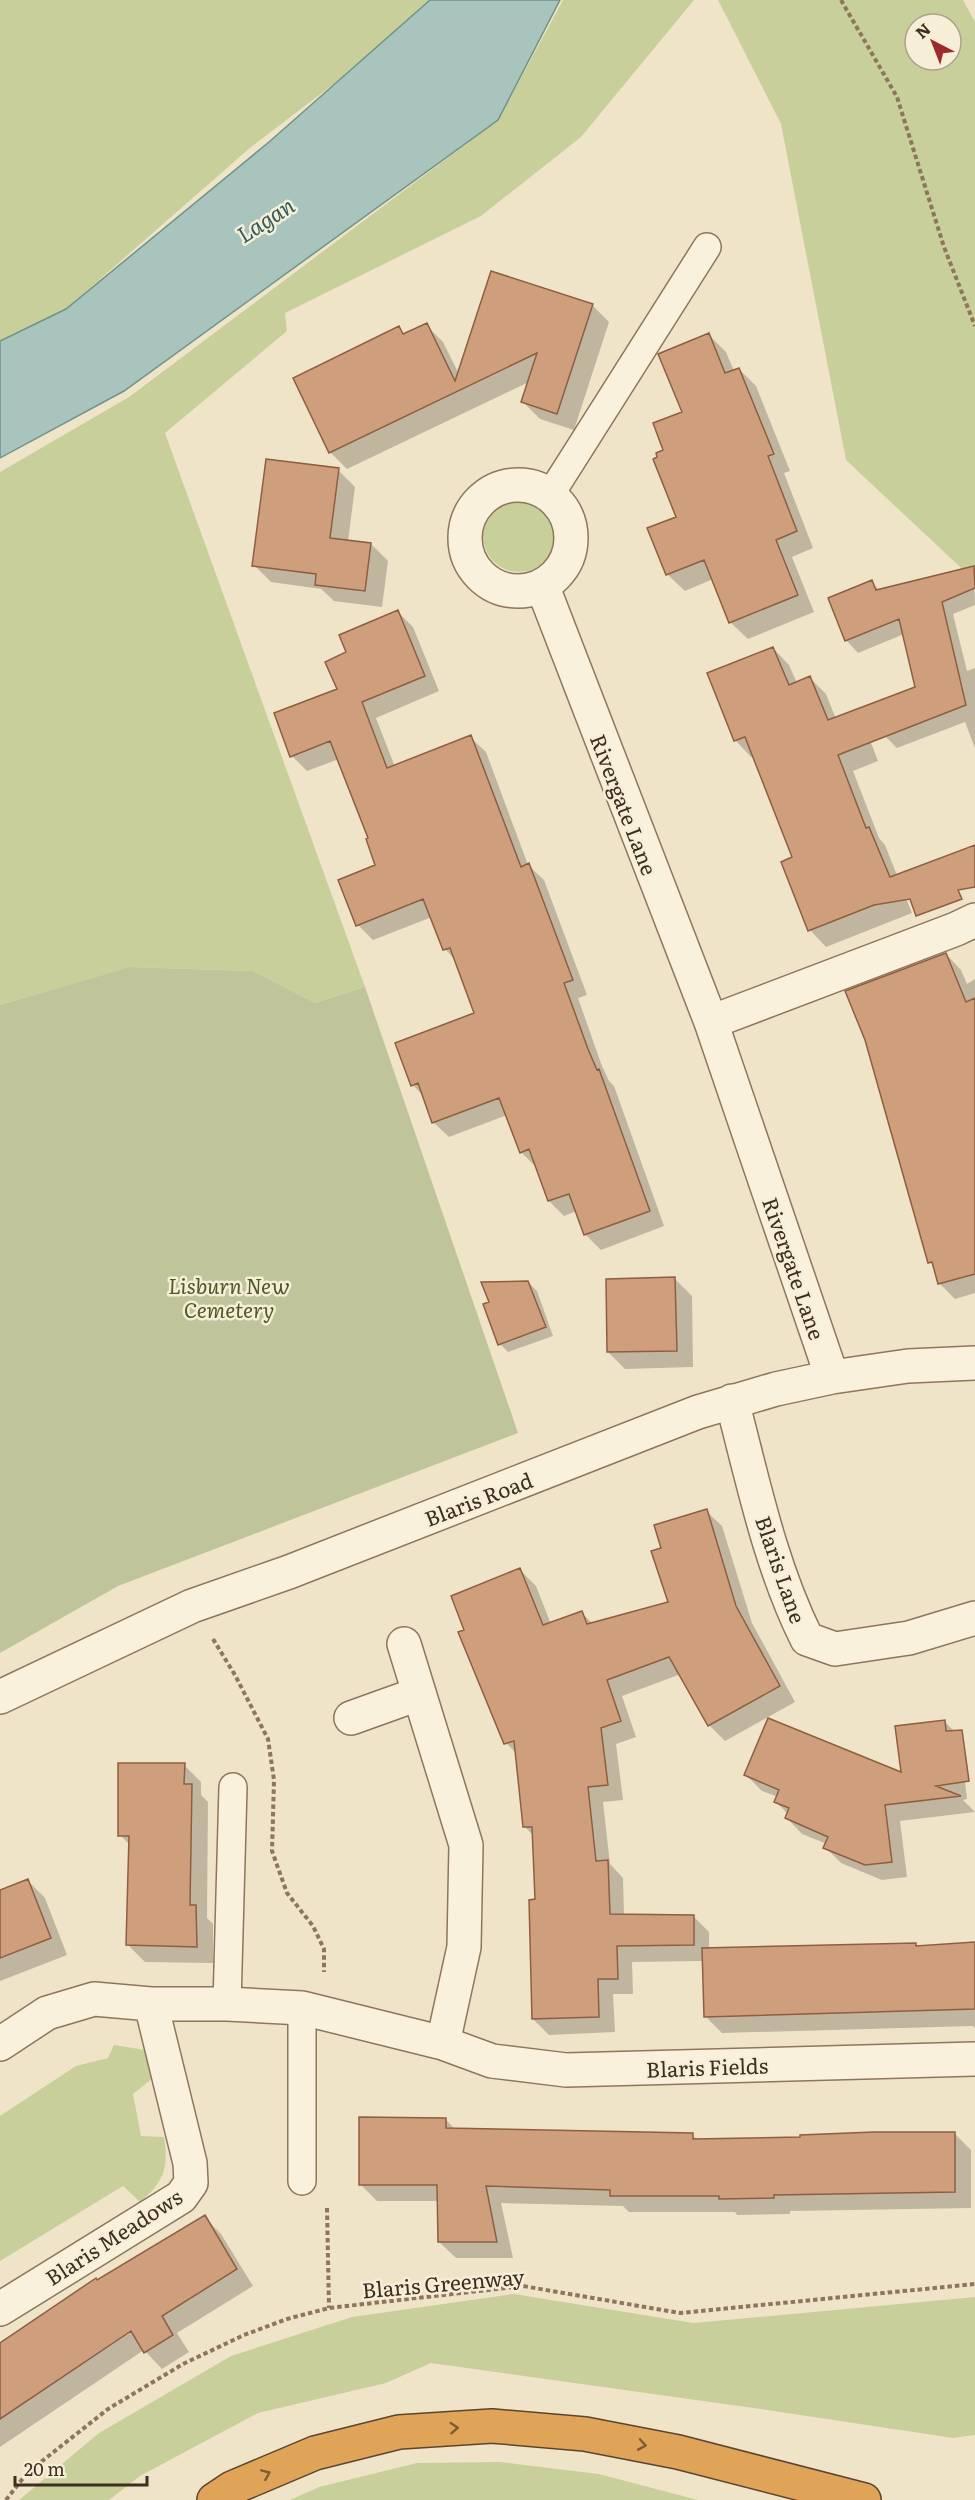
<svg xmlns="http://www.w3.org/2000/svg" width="975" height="2500" font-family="Literata,serif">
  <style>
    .green { fill: #c9cf9b; fill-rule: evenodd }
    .cemetery { fill: #bfc49a }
    .water { fill: #a9c4bc; stroke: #6f938a; stroke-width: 1.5 }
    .shadow { fill: #0003 }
    .building { fill: #cf9f7d; stroke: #8d5f41; stroke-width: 1.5 }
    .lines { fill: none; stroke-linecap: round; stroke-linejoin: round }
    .lane-casing { stroke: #8d765c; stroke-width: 30 }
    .street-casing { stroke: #8d765c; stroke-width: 36 }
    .highway-casing { stroke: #5b4430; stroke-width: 36 }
    .path { stroke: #8d765c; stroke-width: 4; stroke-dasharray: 4.5 3; stroke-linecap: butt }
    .lane { stroke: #faf1dc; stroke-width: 27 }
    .street { stroke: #faf1dc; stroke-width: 33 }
    .highway { stroke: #e0a458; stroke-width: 33 }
    .oneway { stroke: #7e5d36 }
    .labels { text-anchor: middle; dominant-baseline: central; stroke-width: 5; stroke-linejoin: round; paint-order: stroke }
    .street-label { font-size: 21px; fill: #3d2e20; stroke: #f7eed8 }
    .park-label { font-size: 21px; font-style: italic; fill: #4d5a26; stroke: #f7eed8 }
    .water-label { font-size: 22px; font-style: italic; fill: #2f5d5a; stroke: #f7eed8 }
  </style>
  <rect width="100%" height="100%" fill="#f0e4c8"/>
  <path class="green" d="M0,0H444L251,147L66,309L0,346Z
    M563,0H694L581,137L481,216L285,313L287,331L165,433L365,987L315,1003L253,971L131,967L0,1005V472L129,397L498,120Z
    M718,0H963L975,22V581L846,460L781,124ZM915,24H951V60H915Z
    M483 536a36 36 0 1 1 72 0a36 36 0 1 1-72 0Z
    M114,2045L145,2050L153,2078L133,2094L141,2136L164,2137C169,2168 164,2182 140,2202L123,2186L0,2261V2116L76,2066L108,2058Z
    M514,2294L693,2323L975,2297V2435L953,2438L774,2411L431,2363L386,2383L258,2413L140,2476L109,2500H19L99,2433L231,2356L352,2317Z
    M500,2462L599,2474L698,2500H290L319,2487L417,2463Z"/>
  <path class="cemetery" d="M130,967L253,971L315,1003L365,987L518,1433L118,1586L0,1653V1005Z"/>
  <path class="water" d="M430,0H560L498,120L124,391L0,458V341L66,309L269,142Z"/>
  <path class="shadow" d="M592,305L609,322L574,430L540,419L523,402L529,382L347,469L330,452L398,328L405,335L426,325L443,342L459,374Z
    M709,335L726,352L734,371L739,369L756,386L790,471L784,473L813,548L792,557L814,612L748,639L730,622L713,579L685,591L667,574L678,518L665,450L684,413Z
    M338,470L355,487L348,541L371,544L388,561L382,607L334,601L321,589L271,582L254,565Z
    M974,567L975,605L953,614L967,671L975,668V748L965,722L897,748L885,736L917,688L904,634L858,653L846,640L871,582L880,591Z
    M398,612L413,627L439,691L376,718L395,767L470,737L486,752L528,865L544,880L587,995L578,998L602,1066L609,1081L614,1086L664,1226L601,1250L586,1235L577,1211L564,1216L549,1201L537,1168L521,1152L507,1115L449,1137L433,1122L424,1097L413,1085L476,1014L457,962L445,949L432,917L373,940L358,925L377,866L370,839L339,759L307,771L292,756L339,690L348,653Z
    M773,648L789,665L797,683L810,678L826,694L836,719L866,730L878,761L853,771L879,838L885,845L912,913L826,947L810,930L794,858L754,756L751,757L735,740Z
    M946,954L961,970L967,984L975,979V1293L955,1299L939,1283L935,1267L930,1262Z
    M675,1279L692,1296L693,1367L625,1369L608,1352Z
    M528,1282L537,1291L553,1336L508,1352L500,1344Z
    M706,1511L722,1526L752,1623L795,1702L725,1741L709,1725L681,1674L622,1696L636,1737L616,1744L623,1800L603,1802L610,1864L623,1878L624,1915L693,1916L709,1932V1950L916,1945L919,1948L975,1944V2028L973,2026L722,2033L705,2016L704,1961L632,1962L633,1994H613L615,2032L549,2035L533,2019L536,1900L534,1836L525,1827L517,1754L506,1743L466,1630L520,1570L536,1586L551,1624L582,1613L593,1624L669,1603L663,1549Z
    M944,1721L960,1737L967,1799L963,1800L975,1812L900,1821L907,1877L882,1880L841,1863L825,1847L827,1844L802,1834L787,1818L788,1814L776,1802L778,1797L762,1791L746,1775L903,1774Z
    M184,1765L201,1782V1795L208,1802L207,1918L213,1924V1963L145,1962L128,1945L130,1845L120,1835Z
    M28,1881L45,1898L67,1955L0,1981V1891Z
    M445,2119L455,2129L692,2135L698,2140L954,2133L971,2150V2208L790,2211V2214L737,2215L735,2212H629L623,2206L501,2203L513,2258H456L439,2242V2201H377L360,2184Z
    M204,2217L221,2234L253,2286L177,2333L189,2352L162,2369L144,2350L0,2447V2345Z"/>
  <path class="building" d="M491,271L593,304L557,414L521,402L537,353L329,453L293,378L399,326L403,334L427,323L455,381Z
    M709,333L725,373L739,368L774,454L768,456L797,531L776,540L798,595L729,623L704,560L666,575L647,528L676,517L653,459L657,457L656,453L663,450L653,423L682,412L658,354Z
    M266,459L339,468L330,538L371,543L365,591L315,585L316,574L252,566Z
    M974,566L975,588L942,602L966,705L838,755L866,828L869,827L890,877L975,845V887L958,890L962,899L916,916L910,899L874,905L808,931L781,862L792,857L745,737L734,741L707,673L773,647L789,685L810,676L828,720L915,687L899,619L845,641L828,598L872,580L876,590Z
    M398,610L425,676L362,702L387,768L471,735L521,867L529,863L573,980L564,983L588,1049L597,1070L599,1069L650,1211L584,1235L569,1194L548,1201L529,1149L520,1153L499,1098L432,1123L418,1083L411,1086L395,1043L474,1013L450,948L443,950L423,899L356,926L338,880L375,865L366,839L368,838L330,741L290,757L274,713L337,689L325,662L346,652L339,635Z
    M946,953L966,1002L975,998V1274L938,1284L932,1262L928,1263L865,1040L845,991Z
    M675,1277L677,1351L607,1352L606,1279Z
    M528,1281L546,1327L498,1345L483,1304L489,1302L481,1282Z
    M707,1509L736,1606L780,1686L708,1726L669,1657L607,1680L621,1721L601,1728L608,1785L588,1787L596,1861L608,1860L610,1914L694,1915V1945L617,1946L618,1979H598L599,2017L532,2019L529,1900L535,1899L532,1827H523L514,1741L504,1744L458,1632L464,1630L451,1596L520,1568L543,1625L582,1611L587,1624L668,1602L651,1551L661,1548L654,1525Z
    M768,1718L901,1772L895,1726L945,1720L946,1731L962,1730L969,1781L936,1786L961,1796L885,1805L892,1862L865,1865L823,1848L828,1837L785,1818L789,1808L774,1802L779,1790L744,1775Z
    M118,1763H185L184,1784H192L190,1905H196L197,1947L126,1945L129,1836H118Z
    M28,1879L51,1938L0,1958V1890Z
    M975,1942V2009L704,2017L702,1948L916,1943V1946Z
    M359,2117L446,2118V2128L693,2133V2139L800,2137V2135L874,2132H955V2192L774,2195V2198L719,2199V2196H610V2190L486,2186L497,2242H438L437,2185H359Z
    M205,2215L237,2269L162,2316L173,2335L144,2353L131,2331L0,2419V2343L96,2278L97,2280Z"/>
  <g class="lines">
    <defs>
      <path id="lane" d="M550,495L707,247
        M227,2004L233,1787
        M302,2008V2181"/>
      <path id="street" d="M465 538a53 53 0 1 1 106 0a53 53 0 1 1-106 0Z
        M542,585L711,1022L832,1377
        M711,1022L956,929L975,920
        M732,1401C753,1481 770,1565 807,1639L835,1649L909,1638L975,1618
        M404,1644L466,1845L464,1947L443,2043
        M0,1697L192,1606L289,1572L698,1412L776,1389L832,1377L908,1366L975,1363
        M351,1718L418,1694
        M151,2004H227L302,2008L443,2043L492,2061L566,2070L975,2059
        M0,2044L47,2013L94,1999L151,2004L190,2163L191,2183L181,2197L0,2309"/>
      <path id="highway" d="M214,2500L232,2488L315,2453L399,2432L492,2426L585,2434L678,2452L864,2500"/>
    </defs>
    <use href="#lane" class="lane-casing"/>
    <use href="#street" class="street-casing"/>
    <use href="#highway" class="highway-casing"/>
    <path class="path" d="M841,0L897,97L944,247L975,326
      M213,1639L235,1675L268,1739L274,1780L272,1851L287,1893L313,1926L324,1949V1972
      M327,2208L329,2308
      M6,2500L27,2473L108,2409L183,2364L244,2335L287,2319L329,2308L523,2286L680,2313L975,2284"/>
    <use href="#lane" class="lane"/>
    <use href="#street" class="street"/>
    <use href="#highway" class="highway"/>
  </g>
  <defs><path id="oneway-chevron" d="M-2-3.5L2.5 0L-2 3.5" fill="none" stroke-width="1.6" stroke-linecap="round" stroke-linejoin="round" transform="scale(1.5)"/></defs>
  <g class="oneway">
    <use href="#oneway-chevron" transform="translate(454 2428) rotate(-4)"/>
    <use href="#oneway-chevron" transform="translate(642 2445) rotate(10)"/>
    <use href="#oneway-chevron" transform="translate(266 2474) rotate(-23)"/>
  </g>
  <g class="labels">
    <g class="street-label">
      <text transform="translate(625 804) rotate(69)">Rivergate Lane</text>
      <text transform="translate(795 1268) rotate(71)">Rivergate Lane</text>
      <text transform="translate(478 1498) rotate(-21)">Blaris Road</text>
      <text transform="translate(782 1569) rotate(71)">Blaris Lane</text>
      <text transform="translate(707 2066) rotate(-2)">Blaris Fields</text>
      <text transform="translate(113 2236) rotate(-33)">Blaris Meadows</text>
      <text transform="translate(443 2282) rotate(-5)">Blaris Greenway</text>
    </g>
    <g class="park-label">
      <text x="229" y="1284">Lisburn New<tspan x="229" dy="24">Cemetery</tspan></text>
    </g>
    <g class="water-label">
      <text transform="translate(265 219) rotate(-33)">Lagan</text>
    </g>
  </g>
  <g transform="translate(933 42) rotate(318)"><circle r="28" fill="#f7eed8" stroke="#ada18e" stroke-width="1.5"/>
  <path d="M0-4.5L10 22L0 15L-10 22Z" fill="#9e2a2b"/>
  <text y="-9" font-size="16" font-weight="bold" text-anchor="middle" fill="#3d2e20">N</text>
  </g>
  <path d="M15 2476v9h132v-9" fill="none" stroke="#3d2e20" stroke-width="3"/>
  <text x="24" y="2476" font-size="18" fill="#3d2e20" stroke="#f7eed8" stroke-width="4.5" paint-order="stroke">20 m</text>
</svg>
